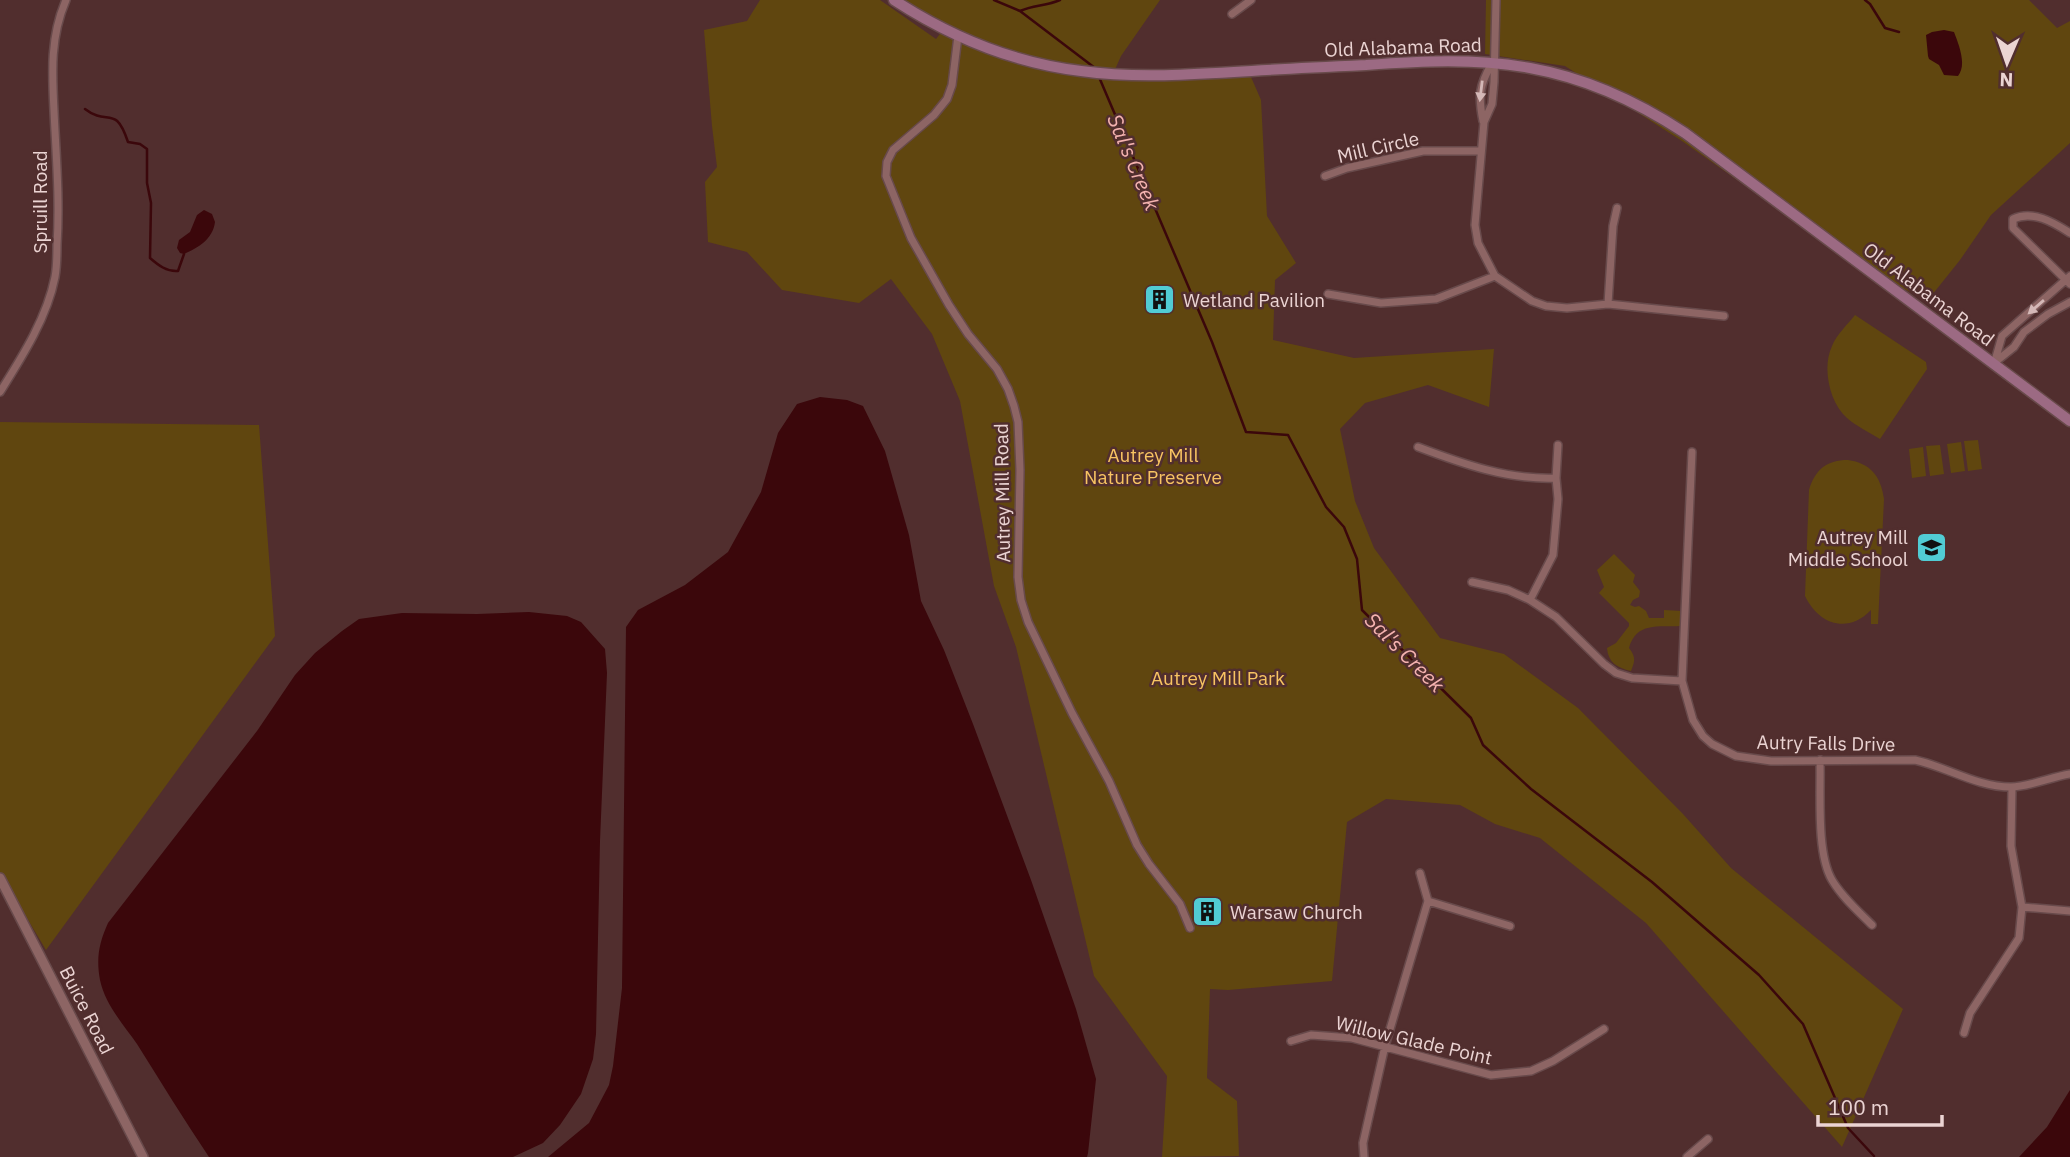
<svg xmlns="http://www.w3.org/2000/svg" width="2070" height="1157" font-family="'IBM Plex Sans',sans-serif">
  <style>
    .green { fill: #60460f }
    .water { fill: #3b070b }
    .lines { fill: none; stroke-linecap: round; stroke-linejoin: round }
    .stream { stroke: #3b070b; stroke-width: 2.5 }
    .minor-casing { stroke: #684a4b; stroke-width: 10 }
    .tertiary-casing { stroke: #684a4b; stroke-width: 12 }
    .secondary-casing { stroke: #684a4b; stroke-width: 13 }
    .minor { stroke: #8d6564; stroke-width: 7 }
    .tertiary { stroke: #8d6564; stroke-width: 9 }
    .secondary { stroke: #9c6a83; stroke-width: 10 }
    .oneway { fill: #d4b8b7 }
    .labels { text-anchor: middle; dominant-baseline: central; stroke-width: 5; stroke-linejoin: round; paint-order: stroke }
    .street-label { font-size: 19px; fill: #ebd4d3; stroke: #512e2e }
    .poi-label { font-size: 19px; fill: #ebd4d3; stroke: #512e2e; text-anchor: start }
    .park-label { font-size: 19px; fill: #f8c462; stroke: #512e2e }
    .water-label { font-size: 21px; font-style: italic; fill: #f4b2af; stroke: #512e2e }
  </style>
  <rect width="100%" height="100%" fill="#512e2e"/>
  <path class="green" d="M760,0H880L936,39L943,30L889,0H1160L1121,56L1113,74L1137,78L1251,77L1261,100L1267,216L1296,263L1275,280L1273,340L1354,358L1494,349L1489,407L1428,385L1365,403L1340,429L1355,501L1374,548L1440,638L1504,654L1578,708L1683,814L1731,868L1903,1009L1842,1147L1646,923L1540,838L1495,824L1460,805L1386,799L1347,822L1332,981L1228,990L1210,989L1207,1078L1237,1101L1239,1156L1162,1157L1167,1076L1094,976L1016,647L994,586L960,401L932,334L891,279L859,303L782,290L747,252L708,242L705,182L717,167L712,126L704,30L747,21Z
    M1486,0H2029L2057,28L2070,21V143L1991,215L1960,260L1928,300L1869,273L1682,141L1565,66L1485,54Z
    M1855,315L1926,362L1927,369L1880,439C1869,432 1856,426 1847,418C1829,402 1822,367 1832,346C1837,334 1848,324 1855,315Z
    M0,422L259,425L275,636L46,950L0,873Z
    M1978,440L1982,469L1968,471L1964,441Z
    M1961,442L1965,471L1951,473L1947,444Z
    M1940,445L1944,474L1930,476L1926,446Z
    M1923,447L1926,476L1912,478L1909,449Z
    M1848,460C1870,463 1881,476 1884,499L1878,624H1871V610C1848,634 1819,625 1805,596L1809,490C1815,470 1826,460 1848,460Z
    M1614,554L1635,575L1633,582L1640,591L1639,597L1633,600L1630,605L1635,607L1639,606L1646,611L1649,618H1664V610L1682,611L1680,626C1658,627 1636,622 1629,648C1636,657 1635,661 1631,671C1617,668 1608,662 1607,648L1616,643L1629,626V623L1599,593L1604,587L1597,570Z"/>
  <path class="water" d="M1944,30L1954,32C1959,45 1967,65 1958,76L1944,75L1939,65L1929,59L1928,56L1926,35L1932,32Z
    M204,210L212,214L215,222C213,239 198,248 184,254L180,253L177,248L179,240L190,232L197,215Z
    M820,397L847,400L863,406L885,451L909,535L921,601L944,650L973,724L1031,880L1076,1009L1096,1079L1088,1153L1087,1157H548L589,1123L609,1085L613,1066L622,988L626,627L638,610L685,585L728,552L761,492L778,433L797,404Z
    M529,612L567,616L581,622L605,649L607,673L600,841L596,1034L593,1059L581,1094L560,1125L543,1143L513,1157H209C184,1120 161,1082 137,1044C123,1024 105,1004 100,980C96,958 99,943 108,923L257,731L295,675L315,653L342,631L359,619L402,613L477,614Z
    M2070,1090V1157H2019L2047,1127Z"/>
  <g class="lines">
    <path class="stream" d="M994,0L1020,11L1095,68
      M1865,0L1870,4L1885,28L1899,32
      M1020,11C1033,5 1046,6 1060,0
      M1099,77L1212,342L1246,432L1288,435L1326,507L1344,527L1357,559L1362,610L1471,718L1483,745L1531,789L1652,882L1759,975L1803,1024L1848,1128L1874,1156
      M85,109C108,127 115,103 128,142L140,144L147,149V183L151,203L150,258C158,265 167,272 178,271L184,254"/>
    <defs>
      <path id="minor" d="M1496,0L1494,82L1492,104L1484,122L1475,225L1478,243L1495,276L1532,301L1546,306L1567,308L1608,304L1724,316
        M1232,14L1251,0
        M958,36L952,85L947,99L934,115L893,150L887,162L886,176L911,238L949,305L968,334L997,369L1008,389L1014,406L1018,422L1020,470L1018,577L1021,600L1028,622L1072,713L1109,781L1137,845L1149,864L1180,904L1190,928
        M1483,121C1478,96 1479,86 1492,63
        M1325,176L1347,168L1423,151H1480
        M2070,233C2053,222 2033,210 2013,219V228L2070,284
        M1328,294L1381,303L1436,299L1495,276
        M1608,304L1613,226L1617,208
        M1994,363L2014,347L2024,332L2048,314L2070,302
        M1994,364L2002,336L2070,276
        M0,392C22,357 47,318 55,277C57,266 57,255 57,245C60,200 56,155 54,111C52,72 50,37 66,0
        M1418,447C1463,464 1508,480 1556,478
        M1692,452L1682,681L1693,720L1703,736L1712,744L1736,756L1771,761L1915,760C1947,767 1977,787 2011,787C2027,787 2052,777 2070,774
        M1472,582L1508,590L1530,600L1556,617L1604,664L1616,673L1632,678L1682,681
        M1530,600L1553,555L1558,499L1556,478L1558,445
        M1820,760C1821,793 1816,853 1832,880C1842,897 1858,911 1872,925
        M1428,901L1510,926
        M2022,907L2070,911
        M1964,1033L1970,1013L2019,938L2022,907L2011,846L2012,787
        M1291,1041L1311,1035L1352,1038L1491,1075L1531,1071L1553,1061L1604,1029
        M1364,1157L1363,1143L1385,1046L1428,901L1420,873
        M1687,1157L1708,1139"/>
      <path id="tertiary" d="M0,878L143,1157"/>
      <path id="secondary" d="M894,0C951,37 1014,63 1081,71C1132,78 1183,75 1234,72C1278,69 1322,67 1366,65C1421,61 1475,58 1530,68C1586,78 1638,102 1685,133L2070,421"/>
    </defs>
    <use href="#minor" class="minor-casing"/>
    <use href="#tertiary" class="tertiary-casing"/>
    <use href="#secondary" class="secondary-casing"/>
    <use href="#minor" class="minor"/>
    <use href="#tertiary" class="tertiary"/>
    <use href="#secondary" class="secondary"/>
  </g>
  <defs><path id="oneway-solid" d="M-6-.8H1V-3.2L6.5 0L1 3.2V.8H-6Z" transform="scale(1.75)"/></defs>
  <g class="oneway">
    <use href="#oneway-solid" transform="translate(1481 91) rotate(97)"/>
    <use href="#oneway-solid" transform="translate(2036 307) rotate(139)"/>
  </g>
  <defs>
    <symbol id="building-square" viewBox="-11 -11 22 22"><rect x="-9" y="-9" width="18" height="18" rx="4" fill="#51ccd4" stroke="#512e2e"/><path d="M-4-6H4V6H1V3H-1V6H-4ZM-2.5-4.3h1.7v1.8h-1.7ZM.8-4.3h1.7v1.8H.8ZM-2.5-1h1.7V.8h-1.7ZM.8-1h1.7V.8H.8Z" fill="#111"/></symbol>
    <symbol id="school-square" viewBox="-11 -11 22 22"><rect x="-9" y="-9" width="18" height="18" rx="4" fill="#51ccd4" stroke="#512e2e"/><path d="M0-5L7-2L0 1L-7-2ZM-4 1L0 2.5L4 1V4Q0 6-4 4Z" fill="#111"/></symbol>
  </defs>
  <g fill-rule="evenodd">
    <use href="#building-square" x="1142" y="282" width="35" height="35"/>
    <use href="#school-square" x="1914" y="530" width="35" height="35"/>
    <use href="#building-square" x="1190" y="894" width="35" height="35"/>
  </g>
  <g class="labels">
    <g class="street-label">
      <text transform="translate(1403 47) rotate(-2)">Old Alabama Road</text>
      <text transform="translate(1378 147) rotate(-13)">Mill Circle</text>
      <text transform="translate(40 202) rotate(-90)">Spruill Road</text>
      <text transform="translate(1929 294) rotate(37)">Old Alabama Road</text>
      <text transform="translate(1002 493) rotate(-91)">Autrey Mill Road</text>
      <text transform="translate(1826 743) rotate(1)">Autry Falls Drive</text>
      <text transform="translate(87 1010) rotate(63)">Buice Road</text>
      <text transform="translate(1414 1040) rotate(13)">Willow Glade Point</text>
    </g>
    <g class="poi-label">
      <text x="1183" y="300">Wetland Pavilion</text>
      <text x="1908" y="537" text-anchor="end">Autrey Mill<tspan x="1908" dy="22">Middle School</tspan></text>
      <text x="1230" y="912">Warsaw Church</text>
    </g>
    <g class="park-label">
      <text x="1153" y="455">Autrey Mill<tspan x="1153" dy="22">Nature Preserve</tspan></text>
      <text x="1218" y="678">Autrey Mill Park</text>
    </g>
    <g class="water-label">
      <text transform="translate(1134 162) rotate(67)">Sal's Creek</text>
      <text transform="translate(1405 652) rotate(45)">Sal's Creek</text>
    </g>
  </g>
  <g transform="translate(2007 63) rotate(182)" stroke="#512e2e" stroke-width="5" paint-order="stroke">
  <path d="M0-5L12 26L0 18L-12 26Z" fill="#ebd4d3"/>
  <text y="-10" font-size="19" font-weight="bold" text-anchor="middle" fill="#ebd4d3">N</text>
  </g>
  <path d="M1818 1115v10h124v-10" fill="none" stroke="#ebd4d3" stroke-width="3.5"/>
  <text x="1828" y="1115" font-size="21" fill="#ebd4d3" stroke="#512e2e" stroke-width="5" paint-order="stroke">100 m</text>
</svg>
